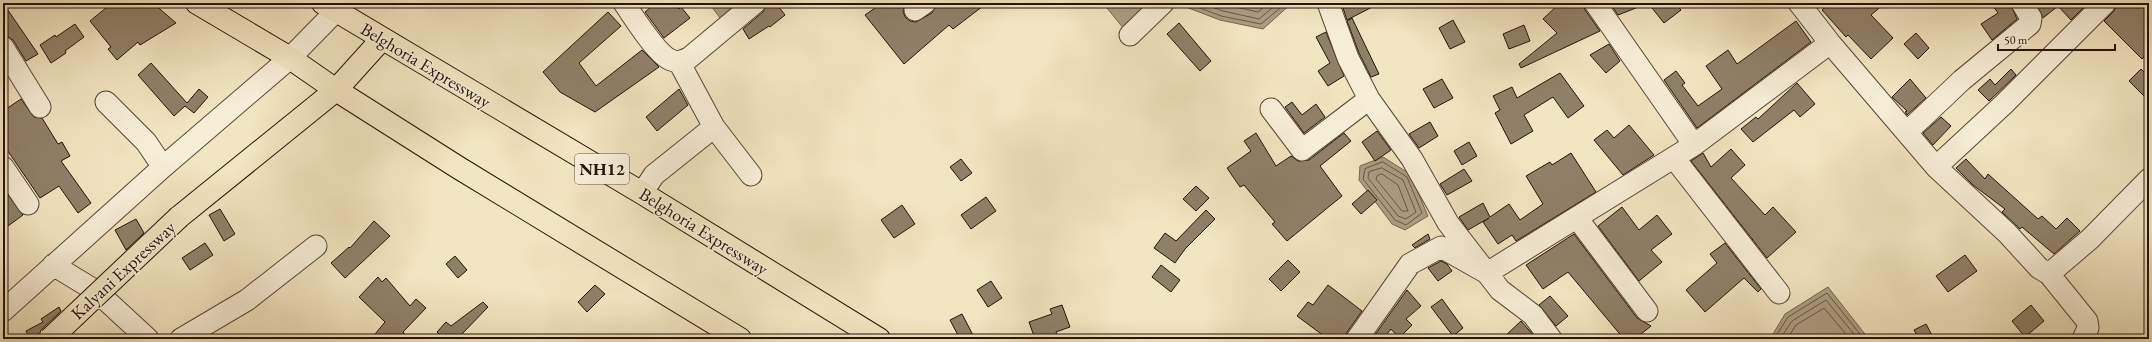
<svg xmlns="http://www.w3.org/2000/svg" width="2152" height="342" font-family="'EB Garamond',serif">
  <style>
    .water { fill: #ac9d82; stroke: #766551 }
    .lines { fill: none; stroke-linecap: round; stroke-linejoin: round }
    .shore { stroke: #685845; stroke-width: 1 }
    .building { fill: #908068; stroke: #251208 }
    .minor-casing { stroke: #584736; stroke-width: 23 }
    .highway-casing { stroke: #251208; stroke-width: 24 }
    .minor { stroke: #f7eed7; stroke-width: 21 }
    .highway { stroke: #f2e5c1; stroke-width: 22 }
    .highway-bridge-casing { stroke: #251208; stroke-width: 24; stroke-linecap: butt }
    .highway-bridge { stroke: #f2e5c1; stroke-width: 22 }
    .labels { text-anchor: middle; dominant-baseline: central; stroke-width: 3; stroke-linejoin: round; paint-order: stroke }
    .shield { fill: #f7eed7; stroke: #645446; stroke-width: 1 }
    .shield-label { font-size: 17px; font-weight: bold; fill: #251208 }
    .street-label { font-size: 18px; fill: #251208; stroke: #f7eed7 }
  </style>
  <rect width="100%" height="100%" fill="#f2e5c1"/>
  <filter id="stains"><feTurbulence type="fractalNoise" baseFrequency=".005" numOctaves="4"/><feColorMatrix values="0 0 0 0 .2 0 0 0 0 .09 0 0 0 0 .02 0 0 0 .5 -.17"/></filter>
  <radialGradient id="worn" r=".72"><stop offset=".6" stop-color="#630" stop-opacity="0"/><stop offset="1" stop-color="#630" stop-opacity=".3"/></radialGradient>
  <path class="water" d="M709,3H737L720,18Z
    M1103,3H1159L1124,29Z
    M1292,3L1263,29L1220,20L1178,4Z
    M1383,157L1410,174L1428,216L1405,230L1392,224L1359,180L1360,166Z
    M1828,287L1868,338L1867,339H1770L1785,314Z"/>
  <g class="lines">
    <path class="shore" d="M1187,3L1221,16L1261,24L1286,3
      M1201,3L1223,11L1259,19L1278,3
      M1218,3L1258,12L1269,3
      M1383,162L1407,177L1422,213L1406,225L1395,220L1363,179L1365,169Z
      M1382,168L1403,180L1416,212L1406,219L1398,216L1368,178L1369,172Z
      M1382,174L1398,185L1408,211H1402L1376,179L1377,176Z
      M1774,339L1788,317L1827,293L1864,339
      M1780,339L1792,321L1826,300L1858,339
      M1787,339L1796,325L1824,308L1850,339"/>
  </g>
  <path class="building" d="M3,3L38,54L26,61L13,40L3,33Z
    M112,3H153L176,23L140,45L138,42L117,60L108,49L111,47L90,21Z
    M656,3H674L679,9L681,7L690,18L664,38L645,12Z
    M767,3H776L785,15L770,27L769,26L749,39L743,29L763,12Z
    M872,3H906L903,11L905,17L910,21L916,22L932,13L937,3H987L953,29L949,25L904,64L865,15L875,8Z
    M1353,3H1380L1347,20L1343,8Z
    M1560,3H1583L1585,10L1600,31L1521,68L1519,64L1557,33L1543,19Z
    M1610,3H1646V4L1618,15Z
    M1648,3H1675L1681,10L1664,23Z
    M1830,3H1885L1871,15L1893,38L1871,59L1848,35L1846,37L1822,10Z
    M1991,3H2010L2017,19L1992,40L1981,24L1998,13Z
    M2036,3H2088L2071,20L2058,6L2043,18Z
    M2117,3H2149V51L2142,59L2104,21L2114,11Z
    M608,12L621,26L579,63L596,86L642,50L659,67L595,112L560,92L543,72Z
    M1352,18L1379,74L1371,77L1359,53L1347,21Z
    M1453,20L1465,42L1450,49L1439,28Z
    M1796,21L1811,42L1697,128L1664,80L1676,71L1685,83L1682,85L1698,106L1722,89L1706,66L1728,50L1737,64Z
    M1179,23L1211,61L1200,71L1167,34Z
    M75,24L84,37L65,51L66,53L51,63L40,45L55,35L56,37Z
    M1524,25L1530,41L1509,49L1503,34Z
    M1326,32L1344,76L1328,86L1318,71L1330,63L1316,37Z
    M1916,33L1929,48L1918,59L1904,44Z
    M1609,44L1620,61L1606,73L1590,55Z
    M151,63L187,103L199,89L208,97L194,113L185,106L174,116L138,75Z
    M2011,69L2016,75L1989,101L1978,90L1990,79L1995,85Z
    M2141,69L2149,77V101L2129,81Z
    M1560,73L1584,106L1568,118L1553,97L1524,115L1533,131L1511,144L1495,113L1500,110L1493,96L1512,87L1517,98Z
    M1442,79L1453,98L1434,108L1423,89Z
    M1910,79L1926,98L1907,115L1905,112L1907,111L1892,97Z
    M1797,83L1815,104L1800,117L1794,110L1753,142L1741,129L1756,117L1758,119Z
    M679,89L688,105L657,131L646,117Z
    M21,99L34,117L42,118L58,144L62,142L70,156L61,161L91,203L78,213L59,186L40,198L3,144V111Z
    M1292,102L1302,115L1316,104L1325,117L1304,133L1285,107Z
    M1941,117L1951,126L1933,145L1923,133Z
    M1430,122L1438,136L1419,148L1409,134Z
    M1629,125L1654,155L1623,175L1594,140L1607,130L1614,138Z
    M1377,131L1391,150L1375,161L1362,142Z
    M1256,133L1276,166L1291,156L1298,161L1309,160L1344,133L1351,141L1320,166L1342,196L1287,241L1272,224L1275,222L1244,185L1240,187L1227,168L1251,151L1244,141Z
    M1469,142L1477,156L1462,165L1454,151Z
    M1731,149L1745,165L1731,178L1765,215L1773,207L1796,232L1767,258L1691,161L1703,153L1711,167Z
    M1571,153L1596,192L1516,241L1512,235L1498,244L1483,222L1489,218L1468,230L1459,217L1483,203L1490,217L1509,204L1520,220L1543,204L1526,176L1550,162L1552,165Z
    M961,159L972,173L961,181L950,167Z
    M1966,159L1985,179L1988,174L2038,219L2042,216L2056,229L2067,218L2080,231L2054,254L2022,227L2020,229L2002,212L2005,209L1973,185L1956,168Z
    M1464,169L1472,181L1447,195L1440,184Z
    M1196,186L1209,198L1196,211L1183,199Z
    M3,188L23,215L8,226L3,220Z
    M1368,190L1377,200L1361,214L1352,204Z
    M986,197L996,211L971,229L961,215Z
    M902,205L915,224L894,238L881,220Z
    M1622,207L1639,230L1657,215L1672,234L1651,250L1662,262L1639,281L1598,226Z
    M220,209L235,234L224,241L209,215Z
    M1206,210L1215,219L1185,249L1175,263L1154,248L1165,233L1176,241Z
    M136,219L144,233L126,250L115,230Z
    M374,221L390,236L345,278L331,263L349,247L350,248Z
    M1428,234L1430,239L1415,248L1412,245Z
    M1574,234L1637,318L1651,326L1635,339H1624L1568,272L1543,289L1526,265Z
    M205,243L213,255L190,270L182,258Z
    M1725,243L1761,289L1758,292L1744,278L1705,312L1686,290L1717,263L1710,254Z
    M1965,255L1977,271L1948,292L1936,276Z
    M455,256L467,270L458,278L446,264Z
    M1288,260L1300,272L1281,291L1269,279Z
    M1441,261L1447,264L1452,271L1438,281L1428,268Z
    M1161,265L1180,280L1171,292L1152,277Z
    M378,277L382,282L386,278L410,306L416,299L426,308L403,332L409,339H371L385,322L359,297Z
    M991,281L1002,298L988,307L977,290Z
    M595,285L605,294L587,312L578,302Z
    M1328,285L1362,311L1347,332L1345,339H1328L1297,316L1308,302L1313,305Z
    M1407,290L1421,306L1406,319L1412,325L1399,338L1391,329L1383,339H1372Z
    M1550,296L1568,316L1556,326L1539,305Z
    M1442,299L1463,328L1453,336L1431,307Z
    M483,302L488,307L461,335L465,339H435L440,335L437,332L446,322L451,326Z
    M1062,305L1070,327L1056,332L1057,335L1046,339H1035L1029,322L1052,314L1050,309Z
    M2031,305L2044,321L2025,337L2012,321Z
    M59,307L61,311L41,330L38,339H30L26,331L43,322L41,319Z
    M962,314L975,339H960L950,320Z
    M1521,321L1535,337L1533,339H1502Z
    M1926,324L1934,339H1919L1914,330Z"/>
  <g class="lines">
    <defs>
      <path id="minor" d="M624,3C633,16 657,55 671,60C678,63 682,61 689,58L755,3
        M1328,3L1348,58L1369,99
        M1595,3L1694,145
        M915,10L925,3
        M1130,35L1163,3
        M1830,43L1936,167L2007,233L2039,268L2049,274L2090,239L2149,179
        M3,47L40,107
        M106,102L146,142L163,167
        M1271,109L1302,150L1369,99L1412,159L1448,223L1500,290L1533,315L1551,339
        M714,127L751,175
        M1907,132L1962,80L2030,24L2031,18L2022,3
        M1674,158L1779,293
        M3,167L28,204
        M1936,167L2004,104L2105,3
        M642,193L654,175L714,127L679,62
        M1577,218L1647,311
        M53,265L96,291L148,339
        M2049,274L2087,321L2088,328L2083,339
        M3,311L163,167L290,58L336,11
        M181,339L247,300L316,246
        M1357,339L1410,264L1441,247L1487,273L1694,145L1830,43L1799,3"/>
      <path id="highway" d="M197,3L290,58L336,90L459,168L740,339
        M323,3L642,193L879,339
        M179,217L336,90L382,39"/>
    </defs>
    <use href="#minor" class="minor-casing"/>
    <use href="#highway" class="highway-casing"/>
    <use href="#minor" class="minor"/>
    <use href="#highway" class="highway"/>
    <defs>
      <path id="highway-bridge" d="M50,339L179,217"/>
    </defs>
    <use href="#highway-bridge" class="highway-bridge-casing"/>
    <use href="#highway-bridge" class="highway-bridge"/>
  </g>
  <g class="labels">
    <rect class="shield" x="575" y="154" width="54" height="30" rx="3"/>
    <g class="shield-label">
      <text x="602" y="169">NH12</text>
    </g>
    <g class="street-label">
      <text transform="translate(426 65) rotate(31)">Belghoria Expressway</text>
      <text transform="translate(704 231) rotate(32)">Belghoria Expressway</text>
      <text transform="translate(123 270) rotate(-43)">Kalyani Expressway</text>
    </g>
  </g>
  <rect width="2152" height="342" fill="none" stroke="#f2e5c1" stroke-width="16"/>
  <rect x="4" y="4" width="2144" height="334" fill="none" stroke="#251208" stroke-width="2"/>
  <rect x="8" y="8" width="2136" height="326" fill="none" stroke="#251208"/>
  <path d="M1998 44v6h117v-6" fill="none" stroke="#251208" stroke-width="2"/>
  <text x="2004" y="44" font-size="12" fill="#251208" stroke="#f7eed7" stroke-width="3" paint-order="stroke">50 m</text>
  <rect width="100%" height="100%" filter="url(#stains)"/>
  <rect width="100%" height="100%" fill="url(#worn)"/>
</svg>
